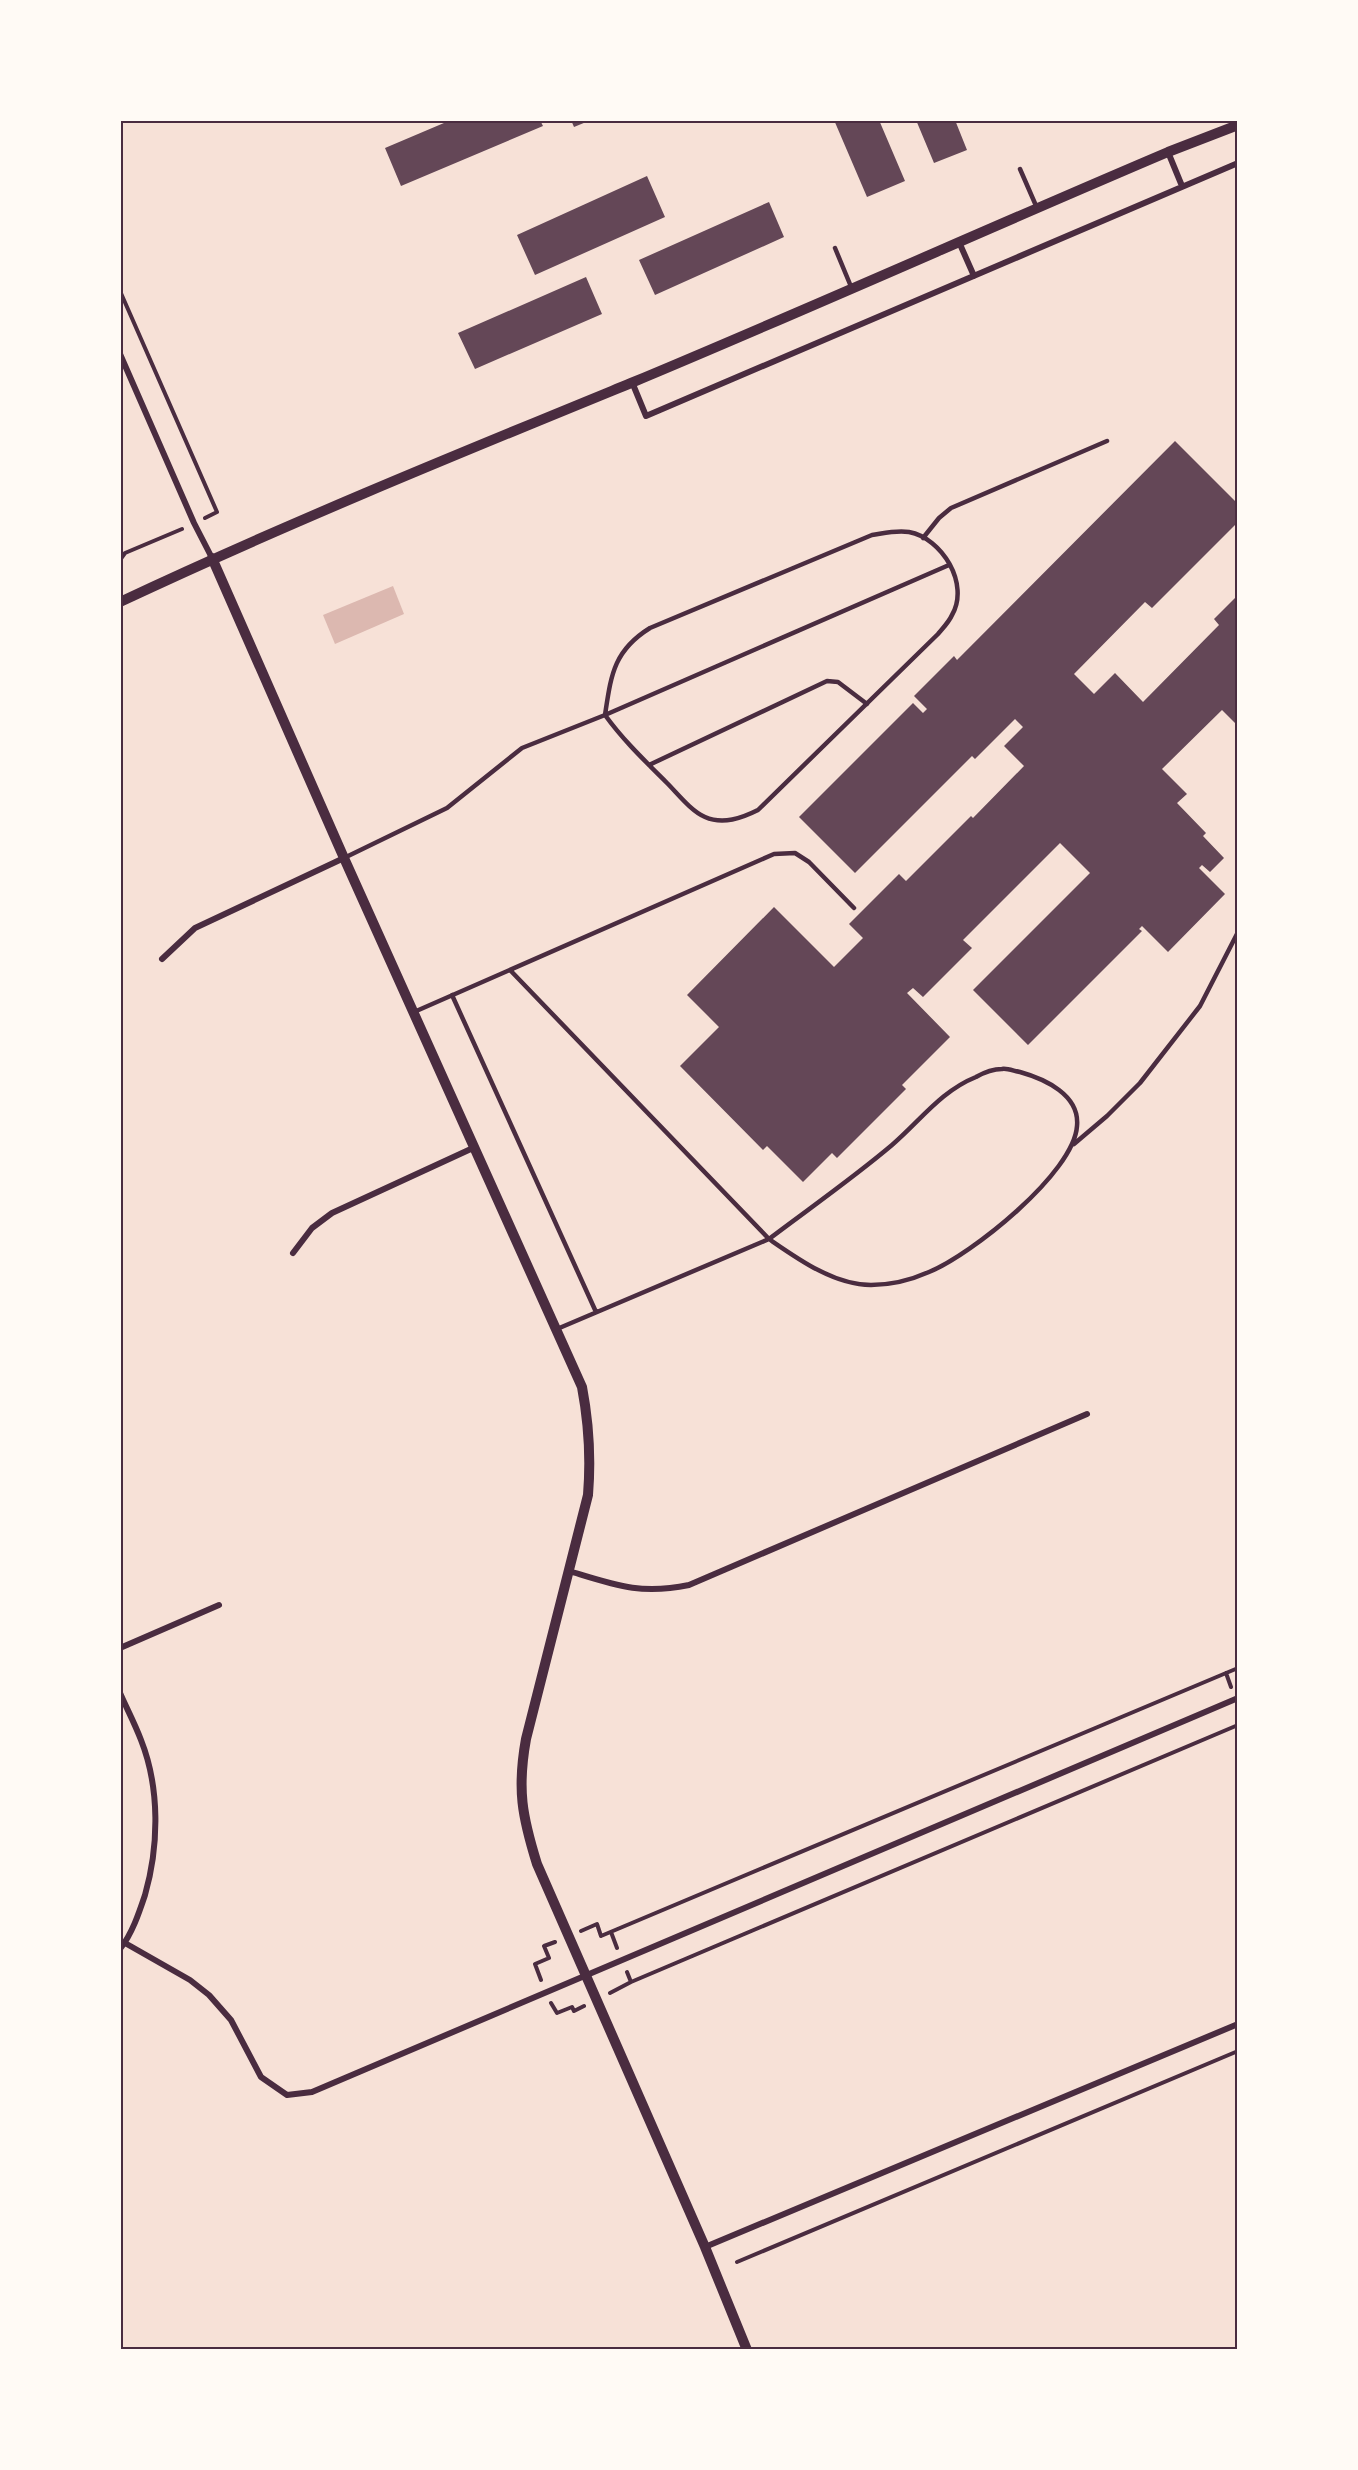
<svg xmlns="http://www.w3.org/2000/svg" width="1358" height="2470" font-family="'Titillium Web',sans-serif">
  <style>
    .water { fill: #dcb8b0 }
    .building { fill: #644757 }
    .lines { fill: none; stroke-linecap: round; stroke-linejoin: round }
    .path { stroke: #4a2c40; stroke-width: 4 }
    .service { stroke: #4a2c40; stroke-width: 4.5 }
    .minor { stroke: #4a2c40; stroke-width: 6 }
    .tertiary { stroke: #4a2c40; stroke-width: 10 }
    .neatline { fill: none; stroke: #4a2c40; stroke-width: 2 }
  </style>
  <rect width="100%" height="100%" fill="#f7e1d7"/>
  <path class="water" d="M393,586L404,614L335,644L323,615Z"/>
  <path class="building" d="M451,120H540L543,126L401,186L385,148Z
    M571,120H591L574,127Z
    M834,120H879L905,181L867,197Z
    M916,120H955L967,150L934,163Z
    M647,176L665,217L535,275L517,235Z
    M769,202L784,237L655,295L639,260Z
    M586,277L602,314L475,369L458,333Z
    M1175,441L1238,504V522L1152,608L1145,602L1074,674L1094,694L1115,673L1143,702L1219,625L1214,619L1238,595V726L1222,710L1162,769L1187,794L1177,803L1206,833L1203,836L1224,858L1210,872L1202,865L1199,868L1225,894L1168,952L1142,926L1139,929L1142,931L1028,1045L973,990L1090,873L1060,843L963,940L972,948L923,997L913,988L907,993L950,1037L902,1085L906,1089L837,1158L832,1153L803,1182L767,1146L763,1150L680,1066L719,1027L687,995L774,907L834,967L863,938L849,924L899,874L906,881L971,816L973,818L1024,766L1004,746L1023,727L1015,719L975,759L972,756L855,873L799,817L913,703L923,713L927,709L914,696L954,656L957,660Z"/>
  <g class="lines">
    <path class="path" d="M120,291L217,512L205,518
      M120,560L125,553L182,529
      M1226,1673L1231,1687
      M581,1931L597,1924L601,1936L1238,1668
      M611,1932L617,1948
      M541,1980L535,1964L549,1958L544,1946L555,1942
      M631,1982L1238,1725
      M610,1993L631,1982L627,1972
      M551,2003L557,2013L572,2007L574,2011L584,2006
      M737,2262L1238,2051"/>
    <path class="service" d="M1020,169L1037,208
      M835,248L852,289
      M923,538L939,518L951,508L1107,441
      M649,765L827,681L838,682L867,704
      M344,858L447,808L522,748L605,715C611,676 613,651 650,628L872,535C885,533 896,530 909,532C942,538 970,584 952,615C949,622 943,628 938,634L758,810C742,818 723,825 705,817C691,811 678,794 667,783C645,761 623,740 605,715L949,565
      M510,970L769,1239C810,1208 853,1178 892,1145C920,1121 941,1091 976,1077C983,1073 994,1069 1002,1069C1007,1068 1014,1071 1020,1072C1045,1079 1080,1095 1077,1126C1074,1173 971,1255 929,1272C911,1280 890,1285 871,1285C834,1285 798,1259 769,1239L557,1329
      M452,995L596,1312
      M414,1012L774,854L795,853L809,862L854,908
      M1074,1144L1107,1116L1140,1083L1200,1006L1238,932"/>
    <path class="minor" d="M1168,152L1182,186
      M959,242L974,276
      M120,354L194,523L212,558
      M632,382L646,416L1238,163
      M162,959L195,928L344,858
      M293,1253L312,1228L332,1213L473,1148
      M569,1571C615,1585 640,1595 689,1585L1087,1414
      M120,1648L219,1605
      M120,1693C127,1709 135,1724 141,1740C160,1788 159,1846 145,1895C139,1913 132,1934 120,1949
      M125,1943L190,1980L209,1995L231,2020L261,2077L287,2095L312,2092L1238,1698
      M705,2247L1238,2024"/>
    <path class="tertiary" d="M212,558L344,858L582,1387C589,1424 591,1458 588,1495L526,1739C517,1789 522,1816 537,1864L705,2247L747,2350
      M120,602C288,523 460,453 631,383C811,308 989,228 1168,152L1238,125"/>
  </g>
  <rect width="1358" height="2470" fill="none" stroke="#fffaf5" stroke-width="243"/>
  <rect x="122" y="122" width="1114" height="2226" class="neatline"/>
</svg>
